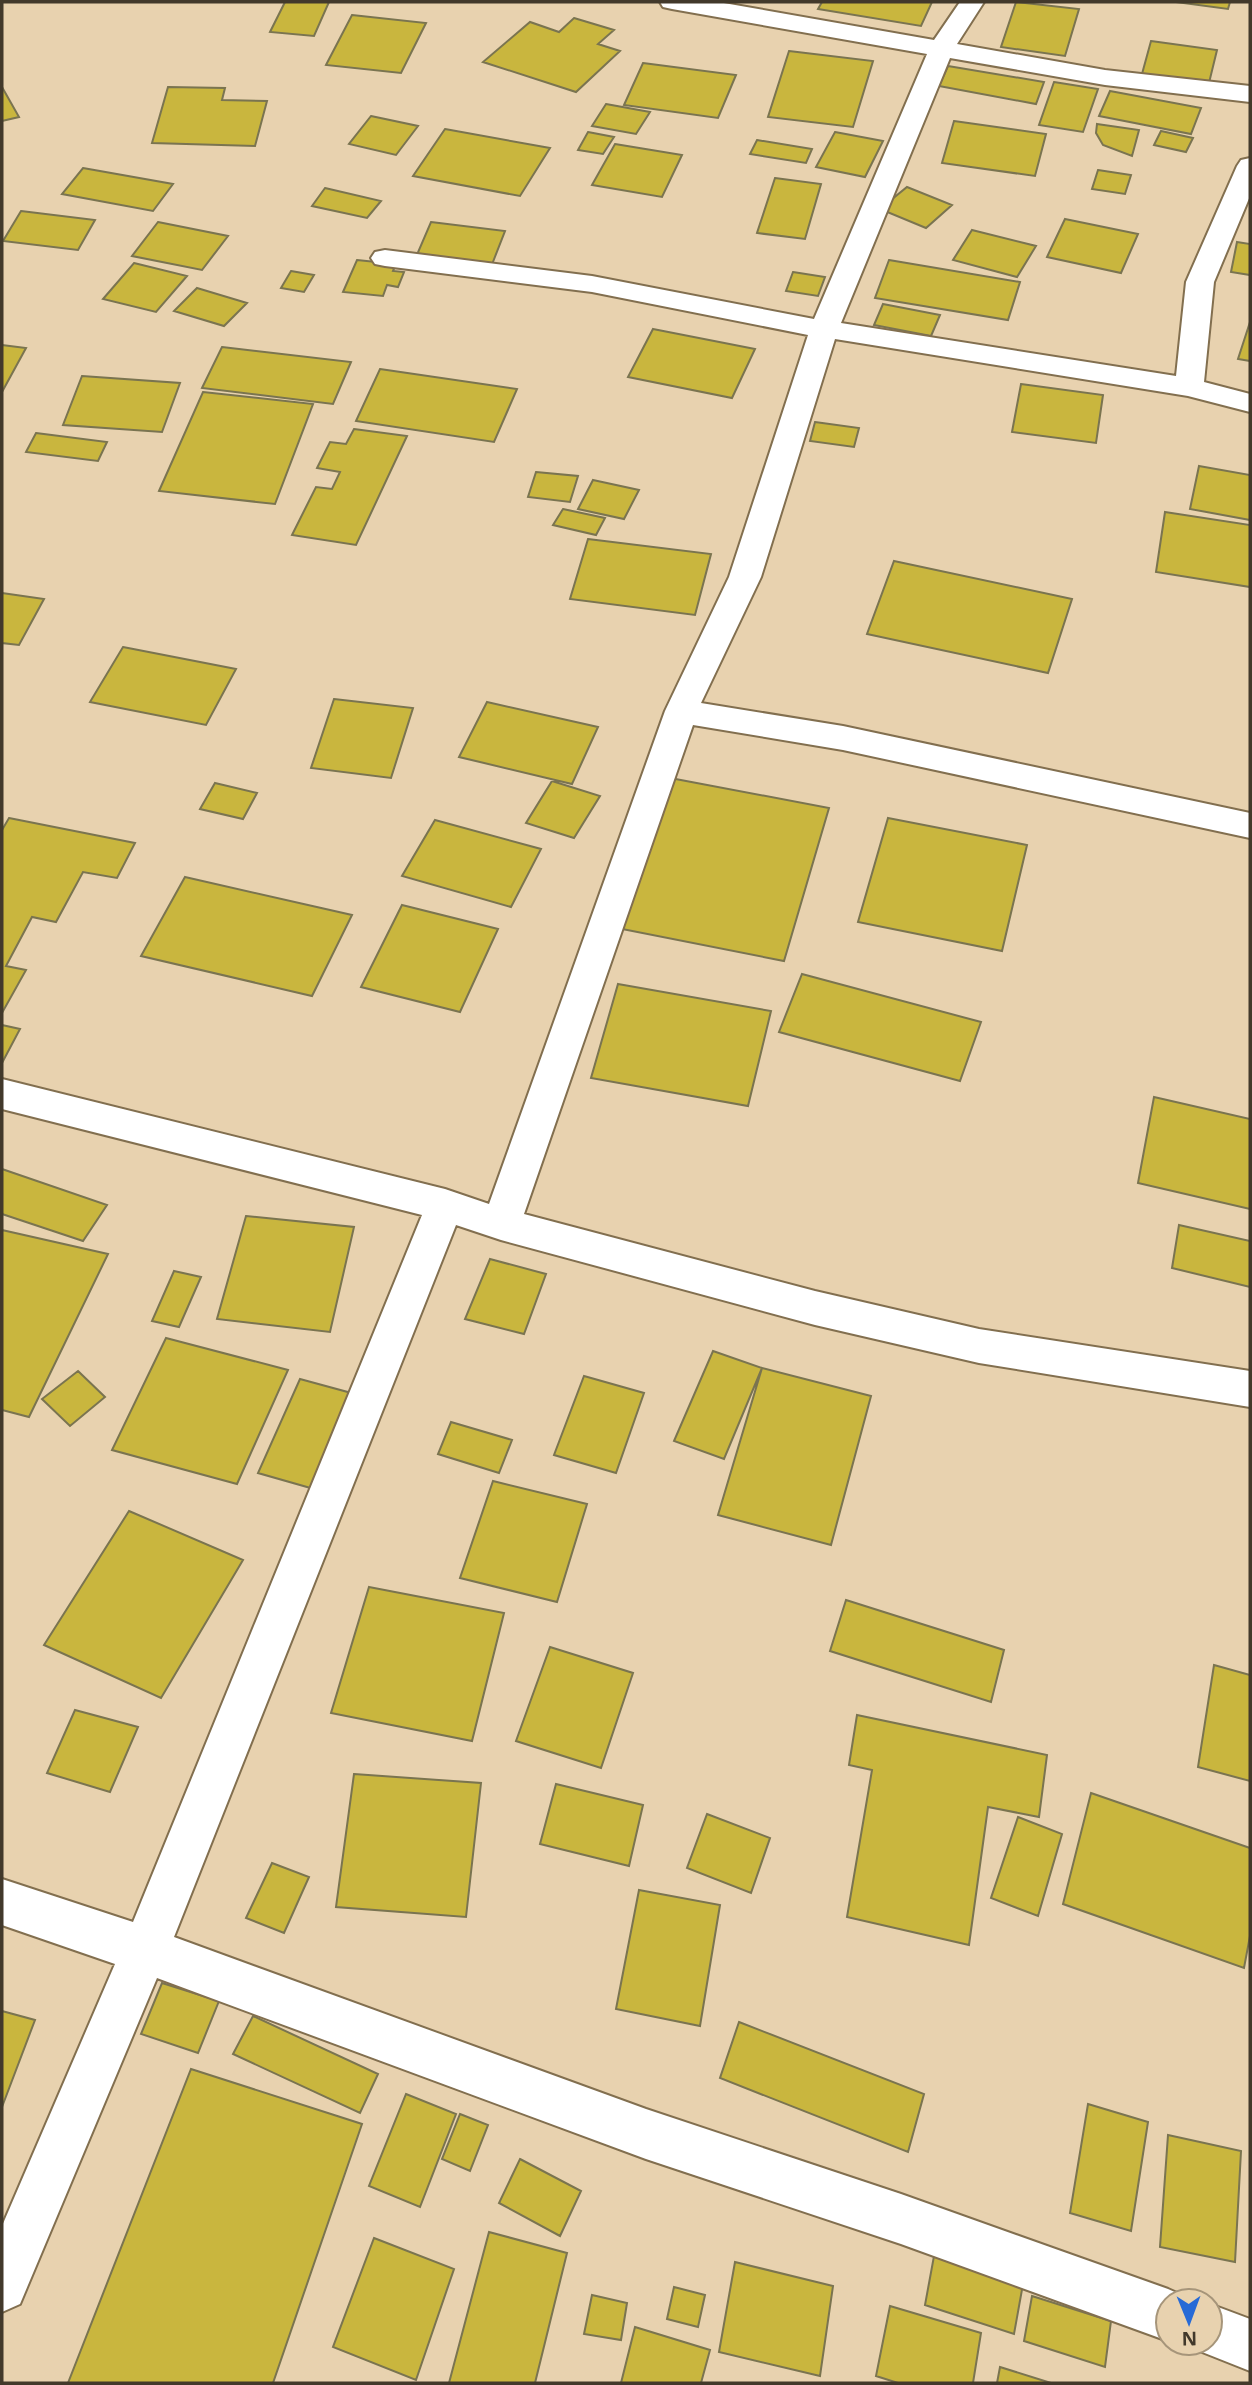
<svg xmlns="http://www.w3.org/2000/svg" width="1252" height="2385" font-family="'Open Sans',sans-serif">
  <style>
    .building { fill: #c9b63e; stroke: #7a7450; stroke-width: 2 }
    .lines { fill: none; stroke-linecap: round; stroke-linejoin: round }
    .street-casing { stroke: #826f4f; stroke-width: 4 }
    .street { fill: #fff; fill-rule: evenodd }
  </style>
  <rect width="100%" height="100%" fill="#e8d2af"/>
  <path class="building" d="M285,2H329L314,36L270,32Z
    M822,2H932L921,26L818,9Z
    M1016,2L1079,9L1065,56L1001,47Z
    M1176,2H1230L1228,9Z
    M352,15L426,23L401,73L326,65Z
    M574,18L614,30L598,44L620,51L576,92L483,62L530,22L559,32Z
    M1151,41L1217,50L1209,83L1142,74Z
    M789,51L873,61L853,127L768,117Z
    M643,63L736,75L718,118L624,105Z
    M948,66L1044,82L1036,104L939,86Z
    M1054,82L1098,89L1083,132L1039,125Z
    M2,87L19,117L2,121Z
    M168,87L225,88L222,100L267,101L255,146L152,143Z
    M1110,91L1201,108L1191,134L1099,116Z
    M606,104L650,112L636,134L592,126Z
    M371,116L418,126L396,155L349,144Z
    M954,121L1046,134L1035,176L942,163Z
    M1097,124L1139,130L1132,156L1103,145L1096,133Z
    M445,129L550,148L520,196L413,176Z
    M1161,131L1193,138L1186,152L1154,145Z
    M588,132L614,137L603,154L578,150Z
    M835,132L883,141L865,177L816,167Z
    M757,140L812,149L806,163L750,154Z
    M615,144L682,155L662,197L592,185Z
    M83,168L173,184L153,211L62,194Z
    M1098,170L1131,175L1125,194L1092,189Z
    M775,178L821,184L805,239L757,233Z
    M907,187L952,205L926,228L880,209Z
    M325,188L381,201L367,218L312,206Z
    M21,211L95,220L78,250L3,241Z
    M1065,219L1138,234L1121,273L1047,257Z
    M158,222L228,236L202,270L132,256Z
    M431,222L505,231L491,267L416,257Z
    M972,230L1036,246L1017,277L953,260Z
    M1237,242L1250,244V275L1231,272Z
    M357,260L396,264L393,271L404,272L398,287L387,285L383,296L343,292Z
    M889,260L1020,282L1008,320L875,298Z
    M134,263L187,276L156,312L103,299Z
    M291,271L314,275L304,292L281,288Z
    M793,272L825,277L818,296L786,291Z
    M197,288L247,303L224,326L174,311Z
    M883,304L940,315L931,336L874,325Z
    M1250,322V361L1238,359Z
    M653,329L755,349L732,398L628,377Z
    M2,345L26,348L2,392Z
    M222,347L351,362L333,404L202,388Z
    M380,369L517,389L494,442L356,421Z
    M82,376L180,383L162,432L63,425Z
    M1021,384L1103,395L1096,443L1012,432Z
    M203,392L313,404L275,504L159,491Z
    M815,422L859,428L854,447L810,441Z
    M354,429L407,436L356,545L292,535L316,487L332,489L340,472L317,468L330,442L346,444Z
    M36,433L107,442L98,461L26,452Z
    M1199,466L1250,475V520L1190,509Z
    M536,472L578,476L570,502L528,497Z
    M593,480L639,490L624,519L578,509Z
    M563,509L605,518L596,535L553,525Z
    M1165,512L1250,525V587L1156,572Z
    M588,539L711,554L695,615L570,599Z
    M894,561L1072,599L1048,673L867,634Z
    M2,593L44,599L19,645L2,643Z
    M123,647L236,669L206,725L90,702Z
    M334,699L413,708L391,778L311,768Z
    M487,702L598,727L572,784L459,757Z
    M665,777L829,808L784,961L612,927Z
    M552,781L600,796L574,838L526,823Z
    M215,783L257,793L243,819L200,809Z
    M9,818L135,843L117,878L83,872L56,922L32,917L6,966L26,970L2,1013V830Z
    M888,818L1027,845L1002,951L858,922Z
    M435,820L541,849L511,907L402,876Z
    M185,877L352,915L312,996L141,956Z
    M402,905L498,929L460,1012L361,987Z
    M802,974L981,1022L960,1081L779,1032Z
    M618,984L771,1011L748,1106L591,1078Z
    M2,1025L20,1029L2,1063Z
    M1154,1097L1250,1119V1209L1138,1183Z
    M2,1169L107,1205L83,1241L2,1214Z
    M246,1216L354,1227L330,1332L217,1319Z
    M1179,1225L1250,1241V1287L1172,1268Z
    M2,1230L108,1254L29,1417L2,1410Z
    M490,1259L546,1274L524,1334L465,1319Z
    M174,1271L201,1277L179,1327L152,1321Z
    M166,1338L288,1370L237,1484L112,1450Z
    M713,1351L762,1368L724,1459L674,1441Z
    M762,1368L871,1396L831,1545L718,1515Z
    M78,1371L105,1397L70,1426L42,1399Z
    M584,1376L644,1393L616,1473L554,1455Z
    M300,1379L355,1394L314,1489L258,1473Z
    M451,1422L512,1440L499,1473L438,1454Z
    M493,1481L587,1504L557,1602L460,1578Z
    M129,1511L243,1560L161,1698L44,1645Z
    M369,1587L504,1613L472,1741L331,1713Z
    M846,1600L1004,1650L991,1702L830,1651Z
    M550,1647L633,1673L601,1768L516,1741Z
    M1214,1665L1250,1675V1781L1198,1767Z
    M75,1710L138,1727L110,1792L47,1773Z
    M857,1715L1047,1755L1039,1817L988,1807L969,1945L847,1917L872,1770L849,1765Z
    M354,1774L481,1783L466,1917L336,1907Z
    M556,1784L643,1805L629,1866L540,1844Z
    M1091,1793L1250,1848V1936L1244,1968L1063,1904Z
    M707,1814L770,1838L751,1893L687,1868Z
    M1018,1817L1062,1834L1038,1916L991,1898Z
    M272,1863L309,1877L284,1933L246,1918Z
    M639,1890L720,1905L700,2026L616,2009Z
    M162,1983L219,2001L198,2053L141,2034Z
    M2,2011L35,2020L2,2107Z
    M253,2016L378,2074L360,2113L233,2054Z
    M739,2022L924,2094L908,2152L720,2078Z
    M191,2069L362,2124L273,2383H68Z
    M406,2094L456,2114L420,2207L369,2186Z
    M1088,2104L1148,2122L1131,2231L1070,2213Z
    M460,2114L488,2125L470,2171L442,2159Z
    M1168,2135L1241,2151L1235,2262L1160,2247Z
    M520,2159L581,2191L560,2236L499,2203Z
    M489,2232L567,2253L535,2383H449Z
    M374,2238L454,2269L416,2380L333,2347Z
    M934,2256L1023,2284L1014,2334L925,2305Z
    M735,2262L833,2286L820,2376L719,2352Z
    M674,2287L705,2295L698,2327L667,2319Z
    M592,2295L627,2303L621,2340L584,2334Z
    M1032,2296L1111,2321L1105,2367L1024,2341Z
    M890,2306L981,2333L973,2383H898L876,2376Z
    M635,2327L710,2350L701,2383H621Z
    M1000,2367L1051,2383H997Z"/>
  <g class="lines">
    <defs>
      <path id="street" d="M660,2H718L934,40L960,2H984L957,44L1105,70L1250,86V102L1105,85L950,58L841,323L1176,376L1186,282L1237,166L1241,160L1250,158V196L1214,282L1204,382L1250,394V412L1188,396L835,339L761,577L701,703L843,726L1250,813V838L843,750L693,725L524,1214L815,1291L979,1329L1250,1371V1407L979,1363L815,1325L501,1240L456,1225L174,1937L646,2109L901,2194L1168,2289L1186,2297L1188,2301H1168V2341L901,2244L646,2159L157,1978L20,2304L2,2312V2226L115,1964L2,1925V1879L133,1922L422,1215L2,1109V1079L445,1189L489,1204L665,711L729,577L808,335L592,292L385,266L375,264L371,258L375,252L385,250L592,276L814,319L927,54L672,9L663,7Z
        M1210,2304L1250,2319V2371L1192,2348L1189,2343H1210Z"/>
    </defs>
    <use href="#street" class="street-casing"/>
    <use href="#street" class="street"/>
  </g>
  <rect width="1252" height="2385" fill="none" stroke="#42392b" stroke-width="7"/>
  <g transform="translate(1189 2322) rotate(179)"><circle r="33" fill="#e8d2af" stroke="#a6957a" stroke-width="2"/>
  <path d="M0-5L12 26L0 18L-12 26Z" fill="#276ad6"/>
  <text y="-10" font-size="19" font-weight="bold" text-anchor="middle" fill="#42392b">N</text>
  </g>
</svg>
